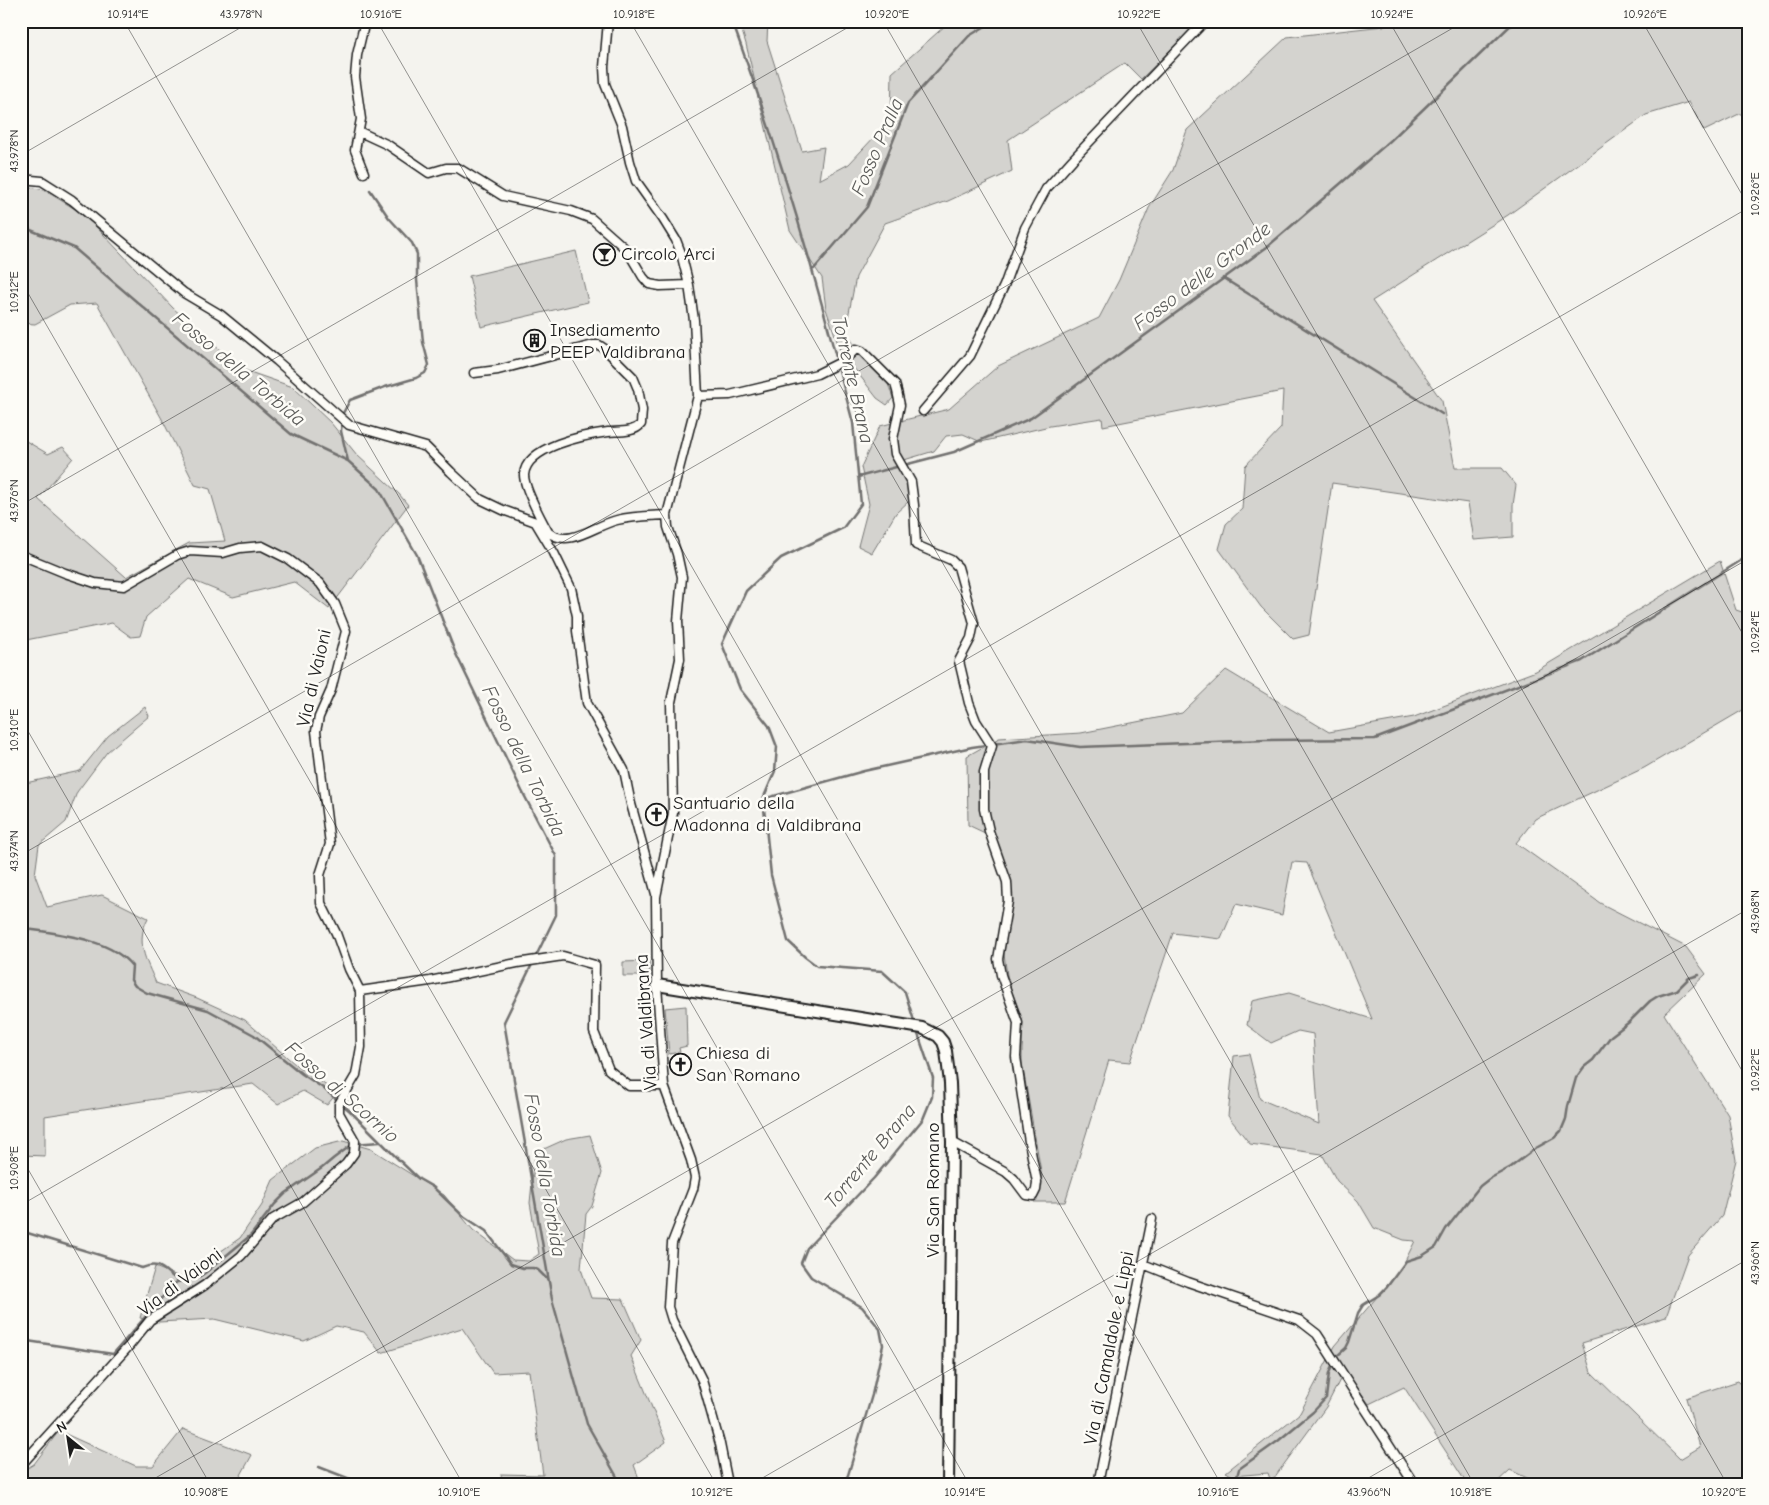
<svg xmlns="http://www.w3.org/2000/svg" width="1769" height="1505" font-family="'Comic Neue',sans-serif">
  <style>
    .green { fill: #d4d3cf; stroke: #787876 }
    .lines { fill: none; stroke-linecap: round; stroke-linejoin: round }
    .stream { stroke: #72716f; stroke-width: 2.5 }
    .minor-casing { stroke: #1c1c1c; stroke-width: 11 }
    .tertiary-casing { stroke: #1c1c1c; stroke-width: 14 }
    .minor { stroke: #fdfcf7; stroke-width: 8 }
    .tertiary { stroke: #fdfcf7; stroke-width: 10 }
    .ticks { fill: none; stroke: #1c1c1c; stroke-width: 1; stroke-opacity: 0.45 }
    .labels { text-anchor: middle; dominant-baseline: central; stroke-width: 5; stroke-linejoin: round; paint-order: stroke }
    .poi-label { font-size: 19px; fill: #1c1c1c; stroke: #fdfcf7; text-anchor: start }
    .street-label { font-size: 19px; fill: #1c1c1c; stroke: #fdfcf7 }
    .water-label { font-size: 20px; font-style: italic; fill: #5c5c5a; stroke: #fdfcf7 }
    .neatline { fill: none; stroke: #1c1c1c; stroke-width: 2 }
    .ticks-label { font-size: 12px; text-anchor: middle; fill: #1c1c1c }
  </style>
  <rect width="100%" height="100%" fill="#f4f3ee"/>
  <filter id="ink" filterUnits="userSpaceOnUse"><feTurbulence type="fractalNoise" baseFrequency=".02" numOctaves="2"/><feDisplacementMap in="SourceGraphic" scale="10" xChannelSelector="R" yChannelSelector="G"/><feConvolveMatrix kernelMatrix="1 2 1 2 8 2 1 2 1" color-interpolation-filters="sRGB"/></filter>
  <g filter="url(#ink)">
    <path class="green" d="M739,21H768L767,41L802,151L824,147L819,180L849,164L891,119L892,73L947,24L948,21H1200L1141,79L1125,63L1008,140L1012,171L948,201L885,223L856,277L845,333L887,381L893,398L887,405L877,398L840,350L826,309L822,278L790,230L746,44Z
      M1427,21H1748V114H1739L1704,131L1689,102L1646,115L1508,215L1372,301L1442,401L1455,468H1502L1516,485L1513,505V537L1474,540L1468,503L1332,483L1309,635L1293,639L1261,607L1219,549L1226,524L1242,509L1245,466L1281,428L1283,391L1103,426L1102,418L1050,426L981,442L963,434L946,436L934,451L904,460L909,501L896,513L872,553L858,546L869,504L861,467L880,426L949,409L998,366L1099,318L1119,280L1149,208L1173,170L1187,130L1287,37Z
      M21,185L44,190L85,215L173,308L231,360L247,371L293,387L331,423L357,455L399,494L408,505L329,609L294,582L233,597L189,579L146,617L140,636L131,637L112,623L21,641V438L48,454L63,447L73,458L38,499L126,577L189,543L225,541L210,489L195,485L162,419L97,303L70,305L35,324L21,323Z
      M576,251L588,302L481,327L469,276Z
      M1720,561L1736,610L1748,614V707L1644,768L1535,819L1516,843L1600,903L1686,947L1706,974L1664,1014L1728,1115L1736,1160L1722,1216L1688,1255L1666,1317L1582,1343L1591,1372L1680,1459L1700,1447L1686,1398L1738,1381L1748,1392V1484H1540L1510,1470L1495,1484H1467L1404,1387L1369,1404L1345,1370L1326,1407L1271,1482L1268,1473L1233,1476L1226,1472L1300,1413L1335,1346L1401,1269L1415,1241L1404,1240L1374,1228L1358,1201L1337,1181L1322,1154L1250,1144L1228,1116L1234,1056L1249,1054L1260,1099L1319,1124L1313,1034L1298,1031L1271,1043L1247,1025L1252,1001L1289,993L1372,1019L1307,863L1292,862L1282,915L1236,904L1221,939L1173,933L1130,1062L1109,1060L1065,1202H1034L1042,1177L1022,1063V1018L1008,982L1004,954L1010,885L997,844L985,833L968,825L967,756L999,738L1081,733L1182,713L1226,670L1329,732L1414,717L1536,671Z
      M145,707L149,716L107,752L77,792L66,822L39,845L35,875L47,907L102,895L148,918C135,942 146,960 156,983L197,998L245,1020L296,1065L337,1093L327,1105L303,1091L278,1104L253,1084L45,1116V1156L21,1155V784L80,771L108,736Z
      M649,961L650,976H623V962Z
      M686,1006L687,1046L679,1048L680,1052L669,1054L665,1008Z
      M590,1135L602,1173L592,1206L586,1214L581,1269L591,1298L623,1299L641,1340L631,1356L666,1442L634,1465L641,1484H502L501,1474L543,1475L529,1371L493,1373L462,1328L381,1353L364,1332L336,1326L304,1341L214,1319L159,1322L140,1318L155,1267L182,1278L240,1238L262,1205L273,1180L315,1148L343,1141L371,1149L444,1195L473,1230L513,1260L529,1261L539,1254L530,1203L535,1153L566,1139Z
      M183,1429L252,1455L236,1484H21V1472L34,1464L59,1431L136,1466H153Z"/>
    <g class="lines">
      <path class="stream" d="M732,21C773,133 807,246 837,361
        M21,153L29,229
        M21,226L74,248L291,434L348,461L379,489L417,555L455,652L522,791L556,856V915L504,1022L552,1299L587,1424L621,1484
        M814,269L867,207L908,103L969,36L994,21
        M1223,278L1442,414
        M838,366L853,423L861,504L843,528L781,558L746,591L722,644L740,689L769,726L777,747L775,771L763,799L771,875L788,941L805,957L817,966L882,971L905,992L915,1024
        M342,415L350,400L385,387L416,378L425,373L429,365L423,342L417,280V254L412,243L389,218L370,190
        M342,421L341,431L348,461
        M858,477L954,452L1031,418L1267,247L1390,141L1515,21
        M763,799L864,771L972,747L1027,739L1080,747L1267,740L1375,739L1582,661L1748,556
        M21,928C55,934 109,937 132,966L131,980L135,986L147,993L208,1010L254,1035L302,1074L323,1088L350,1111L400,1161L419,1179L433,1187L462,1215L486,1231L511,1264L523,1268H533L538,1270L548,1280
        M21,1231L142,1268C161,1260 164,1272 179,1281
        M21,1340L113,1354L173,1285L177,1282L196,1279L205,1273L251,1235L275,1204L286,1193L322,1168L334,1158L353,1144L380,1142
        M319,1467L363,1484
        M843,1484L848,1475L872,1395L883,1345L880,1329L862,1307L811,1277L801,1263L807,1248L874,1178L923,1119L932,1097L933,1078L917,1031
        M1235,1484L1239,1469L1278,1441L1313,1412L1326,1398L1329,1373L1337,1356L1346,1348L1349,1342L1358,1313L1363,1305L1379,1295L1387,1287L1406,1261L1422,1256L1436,1247L1446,1229L1480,1186L1489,1179L1511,1167L1536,1148L1554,1138L1561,1131L1566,1119L1568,1106L1576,1078L1584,1067L1593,1060L1611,1036L1628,1023L1650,1001L1658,996L1677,990L1689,978L1699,975"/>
      <defs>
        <path id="minor" d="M608,21L604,67L605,84L622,126L630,162L636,181L663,219L676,240L681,253L689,285L694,320L698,396L667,515L668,527L677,554L682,577L678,621L680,659L671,702L673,813L656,897L657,985L664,1086L691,1160L695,1178L693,1189L672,1243L668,1307L672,1320L702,1380L720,1444L728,1484
          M360,132L388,145L429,173L446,168H458L503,196L571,211L592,219L627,250L643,277L649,284L660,286L689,285
          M364,173L355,150L361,119L355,77L357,55L365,21
          M21,179L42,181L72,200L184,293L221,315L277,361L349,425L426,447L451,472L480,499L503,510L544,525
          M474,373L498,370L593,345H599L605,349L633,377L638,389L642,410L641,424C634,433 618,431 608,432C586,435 526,446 524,475C524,487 542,521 548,532C569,549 595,525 617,520C633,516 650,516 667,515
          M698,396L730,395L817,374L843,361L856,349L862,351L895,384L897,391L900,405L893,439L895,454L911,482L914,505L916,545L951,560L958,567L974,623L971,638L959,661L969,703L976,721L992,746L984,772V809L989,831L1007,882L1008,901L998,959L1001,975L1018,1023L1016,1057L1029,1142L1037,1182L1036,1190L1033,1196L1026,1195L1014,1179L1006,1172L952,1142
          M923,411L970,356L1004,286L1025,228L1046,189L1073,159L1205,21
          M536,523L554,553L571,588L577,616V631L587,703L624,770L631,804L656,894
          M21,555L65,573L95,583L124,586L177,555L190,551L223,553L240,548L262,546L288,559L320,583L335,604L346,631L331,690L319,717L316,731L330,844L320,875L321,903L336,933L349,969L360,991
          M1143,1264L1188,1282L1299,1320L1317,1334L1414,1484
          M21,1465L129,1346L150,1320L205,1285L241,1256L273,1219L303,1202L346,1164L354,1153L355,1141L339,1113V1104L356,1075L361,1047L360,991L430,981L517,963L563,956L595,965L594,1032L609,1070L629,1086H664
          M1098,1484L1152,1219"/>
        <path id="tertiary" d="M657,985L922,1028L938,1036L943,1042L946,1051L950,1083L952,1142L948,1484"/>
      </defs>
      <use href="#minor" class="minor-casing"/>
      <use href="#tertiary" class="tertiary-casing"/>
      <use href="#minor" class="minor"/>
      <use href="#tertiary" class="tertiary"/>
    </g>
  </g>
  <path class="ticks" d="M124,21L969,1484M377,21L1221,1484M630,21L1474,1484M883,21L1727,1484M1136,21L1748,1081M1389,21L1748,643M1642,21L1748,205M21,155L252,21M21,281L716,1484M21,505L859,21M21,719L463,1484M21,855L1465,21M21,1157L210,1484M21,1205L1748,208M145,1484L1748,559M752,1484L1748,909M1358,1484L1748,1259"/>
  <defs>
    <symbol id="bar-ring" viewBox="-11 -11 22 22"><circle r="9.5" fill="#fdfcf7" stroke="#1c1c1c" stroke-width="1.5"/><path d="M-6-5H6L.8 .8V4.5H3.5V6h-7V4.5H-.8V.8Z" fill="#1c1c1c"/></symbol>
    <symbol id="building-ring" viewBox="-11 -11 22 22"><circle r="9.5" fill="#fdfcf7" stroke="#1c1c1c" stroke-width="1.5"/><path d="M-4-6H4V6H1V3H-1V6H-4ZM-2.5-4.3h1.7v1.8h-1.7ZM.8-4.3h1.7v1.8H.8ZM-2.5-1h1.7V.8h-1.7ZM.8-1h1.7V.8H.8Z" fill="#1c1c1c"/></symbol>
    <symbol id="church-ring" viewBox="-11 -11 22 22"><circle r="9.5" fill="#fdfcf7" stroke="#1c1c1c" stroke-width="1.5"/><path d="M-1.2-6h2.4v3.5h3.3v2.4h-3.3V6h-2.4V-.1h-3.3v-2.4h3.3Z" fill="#1c1c1c"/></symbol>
  </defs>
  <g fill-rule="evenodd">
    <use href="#bar-ring" x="592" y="242" width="25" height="25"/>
    <use href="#building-ring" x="522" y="328" width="25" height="25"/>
    <use href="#church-ring" x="644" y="802" width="25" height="25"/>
    <use href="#church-ring" x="668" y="1052" width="25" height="25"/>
  </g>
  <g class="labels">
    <g class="poi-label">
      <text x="621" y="254">Circolo Arci</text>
      <text x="550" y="330">Insediamento<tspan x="550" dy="22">PEEP Valdibrana</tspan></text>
      <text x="673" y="803">Santuario della<tspan x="673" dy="22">Madonna di Valdibrana</tspan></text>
      <text x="696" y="1053">Chiesa di<tspan x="696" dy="22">San Romano</tspan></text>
    </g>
    <g class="street-label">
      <text transform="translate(314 678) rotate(-77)">Via di Vaioni</text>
      <text transform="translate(646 1022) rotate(-94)">Via di Valdibrana</text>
      <text transform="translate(933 1190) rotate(-90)">Via San Romano</text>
      <text transform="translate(180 1282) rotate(-37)">Via di Vaioni</text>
      <text transform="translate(1109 1348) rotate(-79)">Via di Camaldole e Lippi</text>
    </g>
    <g class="water-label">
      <text transform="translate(877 147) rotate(-67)">Fosso Pralla</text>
      <text transform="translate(1202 276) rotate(-37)">Fosso delle Gronde</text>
      <text transform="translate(239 369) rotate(40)">Fosso della Torbida</text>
      <text transform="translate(853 380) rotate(77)">Torrente Brana</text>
      <text transform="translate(524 761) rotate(64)">Fosso della Torbida</text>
      <text transform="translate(342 1092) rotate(41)">Fosso di Scornio</text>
      <text transform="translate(870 1156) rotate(-50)">Torrente Brana</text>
      <text transform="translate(545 1175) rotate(80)">Fosso della Torbida</text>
    </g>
  </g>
  <rect width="1769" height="1505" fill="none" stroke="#fdfcf7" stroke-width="55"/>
  <g transform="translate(68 1438) rotate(330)" stroke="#fdfcf7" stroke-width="4" paint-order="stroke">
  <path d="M0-4L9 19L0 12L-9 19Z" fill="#1c1c1c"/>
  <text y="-8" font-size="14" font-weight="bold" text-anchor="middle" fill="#1c1c1c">N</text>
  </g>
  <rect x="28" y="28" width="1714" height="1450" class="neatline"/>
  <g class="ticks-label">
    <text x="128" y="18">10.914°E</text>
    <text x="241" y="18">43.978°N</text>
    <text x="381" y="18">10.916°E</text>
    <text x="634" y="18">10.918°E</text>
    <text x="887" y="18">10.920°E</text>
    <text x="1139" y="18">10.922°E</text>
    <text x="1392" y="18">10.924°E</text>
    <text x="1645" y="18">10.926°E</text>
    <text transform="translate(14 151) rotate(-90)" y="4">43.978°N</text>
    <text transform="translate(1755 194) rotate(-90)" y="4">10.926°E</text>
    <text transform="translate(14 292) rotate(-90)" y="4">10.912°E</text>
    <text transform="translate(14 501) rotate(-90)" y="4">43.976°N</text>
    <text transform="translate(1755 632) rotate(-90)" y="4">10.924°E</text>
    <text transform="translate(14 730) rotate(-90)" y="4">10.910°E</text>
    <text transform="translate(14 851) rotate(-90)" y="4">43.974°N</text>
    <text transform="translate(1755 912) rotate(-90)" y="4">43.968°N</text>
    <text transform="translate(1755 1070) rotate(-90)" y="4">10.922°E</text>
    <text transform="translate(14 1168) rotate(-90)" y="4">10.908°E</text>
    <text transform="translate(1755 1263) rotate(-90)" y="4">43.966°N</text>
    <text x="206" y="1496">10.908°E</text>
    <text x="459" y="1496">10.910°E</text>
    <text x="712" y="1496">10.912°E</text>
    <text x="965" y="1496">10.914°E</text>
    <text x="1218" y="1496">10.916°E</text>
    <text x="1369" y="1496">43.966°N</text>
    <text x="1471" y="1496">10.918°E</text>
    <text x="1724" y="1496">10.920°E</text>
  </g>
</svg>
